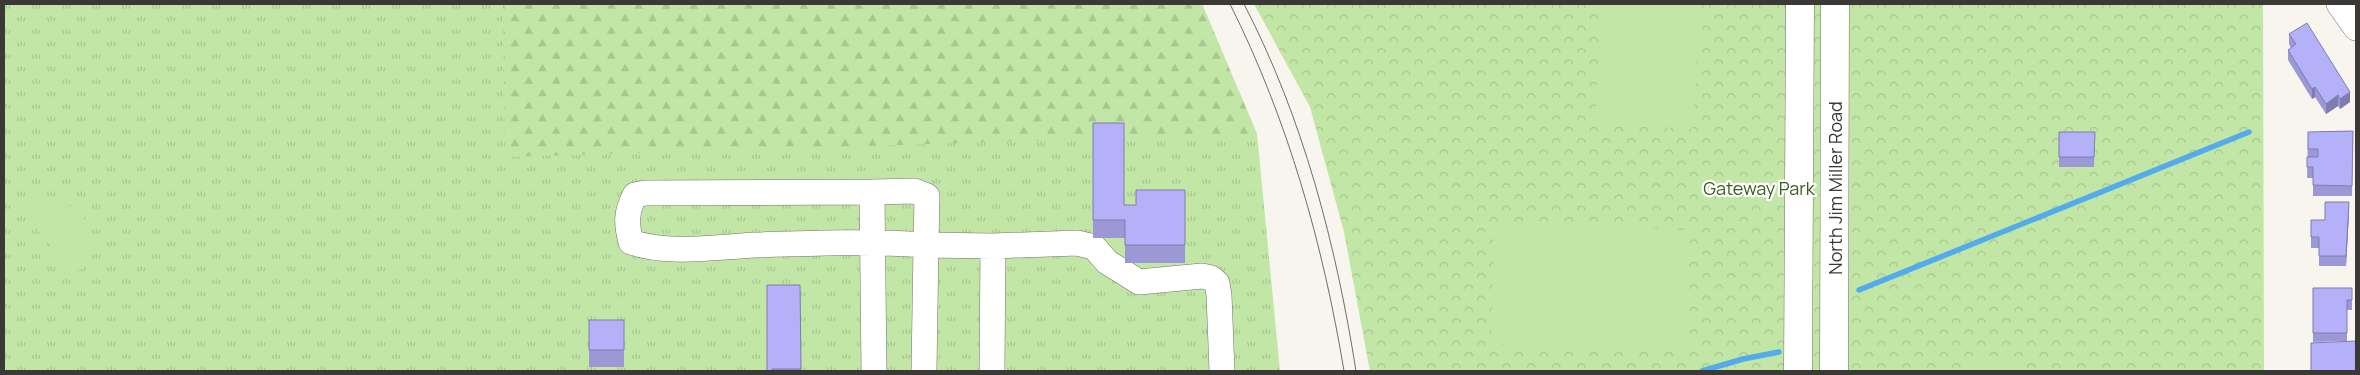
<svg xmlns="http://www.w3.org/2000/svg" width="2360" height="375" font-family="Manrope,sans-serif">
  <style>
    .grass { fill: url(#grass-tufts) }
    .forest { fill: url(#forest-firs) }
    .park { fill: url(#park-crowns) }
    .garden { fill: #c2e6a6 }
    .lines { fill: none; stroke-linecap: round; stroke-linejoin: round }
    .stream { stroke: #52abec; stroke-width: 5.5 }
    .minor-casing { stroke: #75726d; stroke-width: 26 }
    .major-casing { stroke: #75726d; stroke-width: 29 }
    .minor { stroke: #fff; stroke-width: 25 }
    .major { stroke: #fff; stroke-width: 28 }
    .tram { stroke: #6f6e6a; stroke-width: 1 }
    .wall { fill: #9c98d6 }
    .shaded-wall { fill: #7f7cae }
    .building { fill: #b5b1f9; stroke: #7f7cae }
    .labels { text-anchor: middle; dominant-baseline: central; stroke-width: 4.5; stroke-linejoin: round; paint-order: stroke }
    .park-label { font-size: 18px; fill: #3d5c20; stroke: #fff }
    .street-label { font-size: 18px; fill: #3a3936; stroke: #fff }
  </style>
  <defs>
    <pattern id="grass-tufts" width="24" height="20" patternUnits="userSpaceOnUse" patternTransform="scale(1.25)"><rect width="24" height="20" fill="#c2e6a6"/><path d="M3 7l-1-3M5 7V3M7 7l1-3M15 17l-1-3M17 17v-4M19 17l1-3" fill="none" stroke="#a7c690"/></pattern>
    <pattern id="forest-firs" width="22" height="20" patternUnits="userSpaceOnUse" patternTransform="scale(1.25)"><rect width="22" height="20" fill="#c2e6a6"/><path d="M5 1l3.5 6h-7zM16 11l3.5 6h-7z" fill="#a7c690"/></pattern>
    <pattern id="park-crowns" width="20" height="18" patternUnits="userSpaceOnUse" patternTransform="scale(1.25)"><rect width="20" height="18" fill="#c2e6a6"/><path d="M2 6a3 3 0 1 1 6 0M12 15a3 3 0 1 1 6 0" fill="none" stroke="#a7c690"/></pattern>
  </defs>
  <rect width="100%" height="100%" fill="#f8f4ee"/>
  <path class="grass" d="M4,4H1202L1257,134L1280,371H4Z"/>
  <path class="forest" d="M503,4H1202L1257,134L505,157Z"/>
  <path class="park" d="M1254,4H2263L2264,371H1370L1344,232L1310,107Z"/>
  <path class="garden" d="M1602,4H1700L1693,129L1595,124Z
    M40,193C56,198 80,208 88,225C96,240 89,285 64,267C55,260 51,246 45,238C37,228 28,222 22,211L26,199Z
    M1494,224L1690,230L1686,350L1491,344Z
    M1975,356H2019V371H1975Z"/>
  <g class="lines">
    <path class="stream" d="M1859,290L2249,132
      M1702,371L1743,359L1779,352"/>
    <defs>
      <path id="minor" d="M2339,4L2356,28
        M872,192L914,191L927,196L926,245L993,246L1077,243L1094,247L1107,262L1139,282L1202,276L1211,278L1217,283L1219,295L1222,371
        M874,371L872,192L645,193L635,195C626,212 626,223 631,242C669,255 715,247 755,245C813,243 869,241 926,245L924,371
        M992,371L993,246"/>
      <path id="major" d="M1798,371L1800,4
        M1834,371L1835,4"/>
    </defs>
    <use href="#minor" class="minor-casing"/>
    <use href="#major" class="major-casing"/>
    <use href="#minor" class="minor"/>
    <use href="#major" class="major"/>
    <path class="tram" d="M1230,4C1288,120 1323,244 1344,371
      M1244,4C1303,118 1336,244 1356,371"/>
  </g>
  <path class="wall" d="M2289,34L2350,102L2340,109L2338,106L2326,114L2315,97L2312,99L2288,60V50L2291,48L2289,44Z
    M1093,123L1124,205H1136L1185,190V263H1125V238H1093Z
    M2353,131L2352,196H2313V178H2307L2308,132Z
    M2059,132H2095L2094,167H2059Z
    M2349,212L2346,266H2319V248H2311V220H2325Z
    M800,285L801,371H766Z
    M2313,288H2352V310H2347V341L2313,342Z
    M589,320H624V367H589Z"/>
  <path class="shaded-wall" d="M2315,87V97L2312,99V89Z
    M2350,92V102L2340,109V99Z
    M2338,95V106L2326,114V104Z
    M2349,202V212L2346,266V256Z"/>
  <path class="building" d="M2307,23L2350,92L2340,99L2338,95L2326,104L2315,87L2312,89L2288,50L2296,44L2289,34Z
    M1093,123H1124V205H1136V190H1185V245H1125V220H1093Z
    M2353,131L2352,186L2313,185V167H2307V157H2318V149H2308V132Z
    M2059,132H2095L2094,157H2059Z
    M2325,202H2349L2346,256H2319V237H2311V220H2325Z
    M767,285H800L801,369H772V371H766L767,370Z
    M2313,288H2352V300H2347V333H2313Z
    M589,320H624V350H589Z
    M2356,341V371H2311V343Z"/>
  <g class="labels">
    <g class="park-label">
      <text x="1759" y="188">Gateway Park</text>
    </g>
    <g class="street-label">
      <text transform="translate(1835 188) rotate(-90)">North Jim Miller Road</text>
    </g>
  </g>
  <rect width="2360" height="375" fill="none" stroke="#3a3936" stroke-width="10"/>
</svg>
